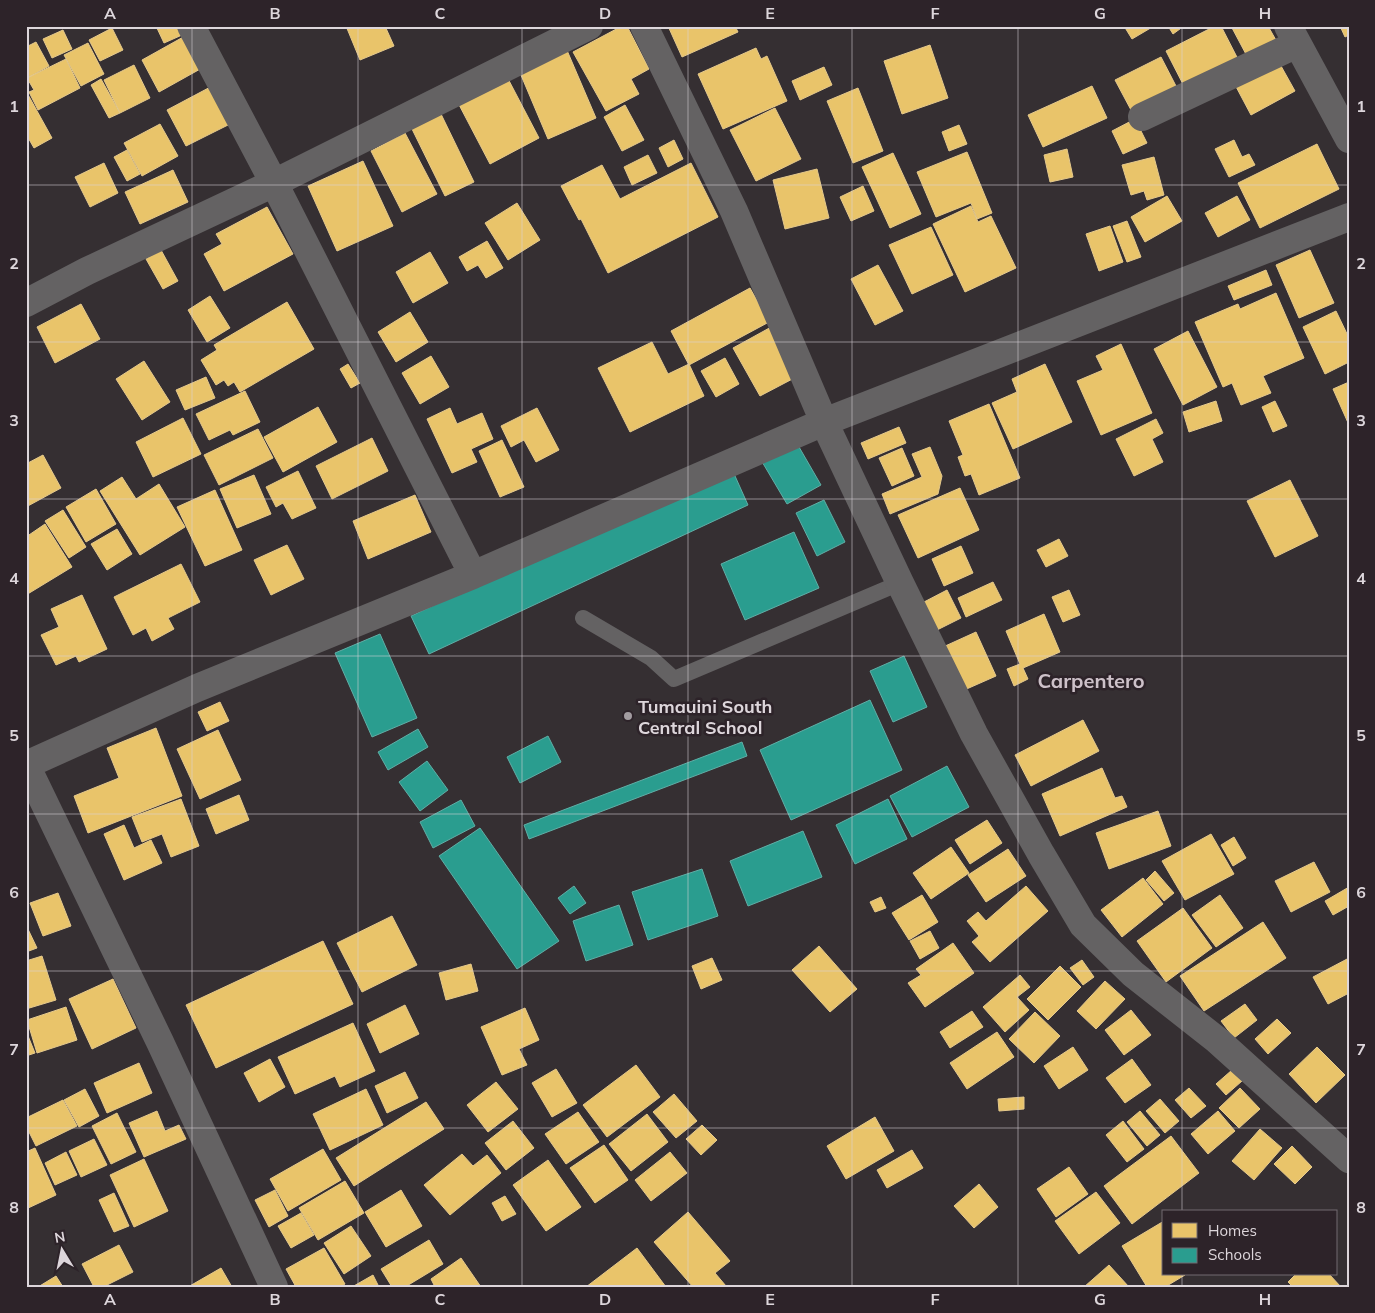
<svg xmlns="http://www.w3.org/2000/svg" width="1375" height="1313" font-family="Mulish,sans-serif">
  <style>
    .homes { fill: #e9c46a; stroke: #e5c98c }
    .schools { fill: #2a9d8f; stroke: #60aea6 }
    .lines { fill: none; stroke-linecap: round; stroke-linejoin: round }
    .lane { stroke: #646263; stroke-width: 16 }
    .street { stroke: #646263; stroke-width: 28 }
    .grid { fill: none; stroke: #ddd6db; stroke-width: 1; stroke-opacity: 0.55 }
    .poi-dot { fill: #a29ca0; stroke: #2d2329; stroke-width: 2 }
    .labels { text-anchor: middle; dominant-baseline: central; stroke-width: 5; stroke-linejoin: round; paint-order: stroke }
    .poi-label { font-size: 18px; font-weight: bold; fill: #ddd6db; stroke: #2d2329; text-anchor: start }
    .quarter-label { font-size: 20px; font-weight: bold; fill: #cdc1c9; stroke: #2d2329 }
    .neatline { fill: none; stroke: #ddd6db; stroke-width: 2 }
    .grid-label { font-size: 16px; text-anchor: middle; font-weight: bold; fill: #ddd6db }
  </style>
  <rect width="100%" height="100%" fill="#352f32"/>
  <path class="homes" d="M156,26H178L182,35L164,43Z
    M346,26H385L394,46L360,60Z
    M622,26H627L649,69L631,79L639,94L606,111L573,52Z
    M668,26H735L738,32L682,57Z
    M1124,26H1154L1132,39Z
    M1168,26H1184L1173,34Z
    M1215,26H1221L1241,65L1187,92L1166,51Z
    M1231,26H1268L1277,42L1248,58Z
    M1340,26H1349V35L1345,37Z
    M112,28L123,50L100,61L89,40Z
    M63,30L72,49L52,58L43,39Z
    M185,36L202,68L159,92L142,60Z
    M36,42L49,66L29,77L26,72V47Z
    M88,43L104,74L81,86L64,55Z
    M930,45L948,98L902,114L884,61Z
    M566,48L596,118L548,139L518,68Z
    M756,48L761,59L767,56L787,101L723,129L698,74Z
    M1161,57L1176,86L1131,110L1115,80Z
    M1276,57L1295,91L1251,115L1233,81Z
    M66,59L80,88L38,110L29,92L34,90L27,78Z
    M134,65L150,98L120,113L104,80Z
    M824,67L832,85L800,100L792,81Z
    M505,73L539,138L490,164L456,99Z
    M101,79L120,113L109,118L91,85Z
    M216,84L236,121L186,146L167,110Z
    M1092,86L1107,118L1043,147L1028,115Z
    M858,88L883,151L853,163L827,101Z
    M26,91L52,138L34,148L26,134Z
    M625,105L644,140L622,151L604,117Z
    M775,108L801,159L756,181L730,130Z
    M441,114L474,182L445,196L412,129Z
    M1135,119L1147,143L1123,154L1112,131Z
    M160,124L178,156L142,176L124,143Z
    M959,125L967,144L949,151L942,132Z
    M405,133L437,194L402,212L371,151Z
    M674,140L683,159L668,167L659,148Z
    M1234,140L1242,157L1249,154L1255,165L1229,177L1215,149Z
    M1317,144L1339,189L1260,228L1238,183Z
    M1067,149L1073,177L1050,182L1044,155Z
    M127,150L140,174L127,181L114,157Z
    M967,152L992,213L977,219L971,203L936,217L917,172Z
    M893,153L921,214L890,228L862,167Z
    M648,155L657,173L632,185L624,167Z
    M1154,157L1164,195L1147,200L1144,191L1131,195L1122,165Z
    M363,161L393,226L337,251L308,186Z
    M104,163L118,193L90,207L75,177Z
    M691,163L718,217L608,273L581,219L579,220L561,186L602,165L620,199Z
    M817,169L829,218L785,229L773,180Z
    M173,170L188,202L140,224L125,192Z
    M863,186L874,211L851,221L840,197Z
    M1167,196L1182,221L1145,242L1131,217Z
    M1237,196L1250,220L1218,237L1205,213Z
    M517,203L540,240L508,260L485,223Z
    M971,206L978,222L991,216L1016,268L965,292L933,224Z
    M267,207L293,254L224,291L204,254L222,244L216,234Z
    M1127,221L1141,257L1127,262L1113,226Z
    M1110,226L1123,262L1099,271L1086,234Z
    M931,227L953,275L912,294L889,245Z
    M487,241L503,268L486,278L478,265L467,271L459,257Z
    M161,250L178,281L163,289L146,259Z
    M1310,250L1334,303L1299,318L1276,265Z
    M430,252L448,283L413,303L396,272Z
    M878,265L903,311L875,325L851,279Z
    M1266,270L1272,285L1234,300L1228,286Z
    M750,288L769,322L689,365L671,331Z
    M1276,293L1304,358L1263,376L1271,393L1241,405L1232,383L1223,387L1195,322L1238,304L1240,309Z
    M210,296L230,328L207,342L188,310Z
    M287,302L314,349L240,392L234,382L228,386L224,380L216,385L201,360L217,350L214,345Z
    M81,304L100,339L55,363L37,327Z
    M1336,311L1349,338V362L1325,374L1303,327Z
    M410,312L428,342L396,362L378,332Z
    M773,326L800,375L760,396L733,348Z
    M1188,331L1217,387L1183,405L1154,349Z
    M652,342L668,374L689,364L704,396L630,432L598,368Z
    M1121,344L1152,413L1101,435L1077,381L1103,370L1096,356Z
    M431,356L449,387L420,404L402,373Z
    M725,358L739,384L716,397L701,371Z
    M144,361L170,402L142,420L116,379Z
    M348,364L360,383L351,388L340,369Z
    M1045,364L1072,422L1013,449L992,403L1017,392L1012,379Z
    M206,377L215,398L185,410L176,390Z
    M1349,382V425L1333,389Z
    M245,391L260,422L233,435L230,430L209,440L196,414Z
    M1216,401L1222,421L1189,432L1183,412Z
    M1275,401L1287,426L1273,432L1262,407Z
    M989,404L1020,478L979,495L971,474L965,476L958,457L963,455L949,421Z
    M318,407L337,442L283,472L264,437Z
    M450,408L457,424L482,413L493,439L471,449L477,462L452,473L427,419Z
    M537,408L559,450L536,462L524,440L511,447L501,426Z
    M183,418L201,454L153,477L136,442Z
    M1156,419L1163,433L1152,439L1163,462L1134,476L1116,439Z
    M899,427L906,443L868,459L861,443Z
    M258,429L273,458L219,485L204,455Z
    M372,438L388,471L332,499L316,466Z
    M502,440L524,487L500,497L479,451Z
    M930,447L942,476L938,494L890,514L882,494L922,477L912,454Z
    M902,448L914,476L892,486L879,458Z
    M43,455L61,488L26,507V464Z
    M298,471L316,508L292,519L283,503L276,507L266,487Z
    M254,475L271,514L237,528L220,489Z
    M122,477L136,499L159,484L185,527L140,555L100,491Z
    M1290,480L1318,536L1275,557L1247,501Z
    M960,488L979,530L918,558L898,515Z
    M96,489L116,524L86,542L66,507Z
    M215,490L242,550L205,566L177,507Z
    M415,495L431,532L368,559L353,521Z
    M63,510L86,547L69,558L45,521Z
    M45,524L72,567L26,595V537Z
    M117,529L132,554L107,570L91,544Z
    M1059,539L1068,556L1046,567L1037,550Z
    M287,545L304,579L271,595L254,560Z
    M961,546L973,573L944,586L932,559Z
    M181,564L200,602L168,618L174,629L152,641L146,628L133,635L114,597Z
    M993,582L1002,600L966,617L958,598Z
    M947,590L961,618L937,630L924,602Z
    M1069,590L1080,615L1063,622L1052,597Z
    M82,595L107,649L79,662L76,656L56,665L41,635L59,627L51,609Z
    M1044,614L1060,652L1023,668L1028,679L1014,686L1007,669L1020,664L1006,631Z
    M976,632L996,676L962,691L943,647Z
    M220,702L229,721L207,731L198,712Z
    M1083,720L1099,751L1031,786L1015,755Z
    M156,728L182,796L88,833L74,796L119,778L107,748Z
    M218,730L241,780L200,799L177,749Z
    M1102,768L1115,798L1122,796L1127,807L1060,836L1042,794Z
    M239,795L249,820L216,834L206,809Z
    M181,799L199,846L171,857L162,834L142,842L132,817Z
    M1158,811L1171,846L1109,869L1096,833Z
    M987,820L1002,843L970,864L955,840Z
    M124,825L134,848L151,840L162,863L124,880L104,834Z
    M1211,834L1234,874L1185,900L1162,861Z
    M1234,837L1246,858L1233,866L1221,845Z
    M951,847L969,873L931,899L913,873Z
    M1008,849L1026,876L986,902L968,875Z
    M1314,862L1330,892L1291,912L1275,881Z
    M1155,871L1174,893L1164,901L1146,880Z
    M1143,878L1163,904L1122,937L1101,910Z
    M1026,886L1048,911L990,962L972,942L979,936L967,921L978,912L986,921Z
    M1349,887V906L1333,915L1325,901Z
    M58,893L71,926L43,936L30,903Z
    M922,895L938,922L909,940L892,913Z
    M1220,895L1243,928L1216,947L1192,915Z
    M881,897L886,908L875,912L870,902Z
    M1183,908L1212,948L1166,982L1137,941Z
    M392,916L417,965L362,992L337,943Z
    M1263,922L1286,958L1204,1011L1180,976Z
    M26,925L37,948L26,952Z
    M930,931L939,948L920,959L910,941Z
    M323,941L353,1004L216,1068L186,1005Z
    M953,943L974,973L925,1007L908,983L921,975L916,969Z
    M819,946L857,989L830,1012L792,970Z
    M42,956L56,1000L26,1009V961Z
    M712,958L722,980L701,989L692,966Z
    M1349,958V993L1328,1004L1313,977Z
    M1082,960L1094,977L1083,985L1070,968Z
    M471,964L478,991L446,1000L439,973Z
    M1060,966L1081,987L1048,1020L1027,999Z
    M1020,975L1030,987L1017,997L1029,1010L1005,1032L983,1007Z
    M113,979L136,1028L92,1049L69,999Z
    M1105,981L1125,999L1096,1029L1077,1011Z
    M1245,1004L1257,1020L1234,1038L1221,1021Z
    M405,1005L419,1034L380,1053L367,1024Z
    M66,1007L77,1040L37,1053L27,1020Z
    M525,1008L539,1040L519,1049L527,1065L502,1075L481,1027Z
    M1131,1010L1151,1035L1124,1055L1105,1030Z
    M972,1011L983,1027L950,1048L940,1032Z
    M1035,1012L1060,1036L1034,1063L1009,1039Z
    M1277,1019L1291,1033L1268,1054L1255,1039Z
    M353,1023L375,1071L340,1087L335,1076L295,1094L278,1057Z
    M26,1031L35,1053L26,1056Z
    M997,1032L1014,1057L967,1089L950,1063Z
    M1073,1047L1088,1070L1059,1089L1044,1066Z
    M1317,1047L1345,1075L1316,1103L1289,1074Z
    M270,1059L285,1087L259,1102L244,1073Z
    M1132,1059L1151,1085L1125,1103L1106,1078Z
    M139,1063L152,1093L107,1113L94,1083Z
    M636,1065L660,1097L607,1137L583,1105Z
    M556,1069L577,1103L552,1117L532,1083Z
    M1232,1070L1242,1081L1226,1095L1216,1084Z
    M405,1072L418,1098L387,1113L375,1086Z
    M496,1082L518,1109L488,1132L467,1105Z
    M1189,1088L1206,1106L1191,1118L1175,1100Z
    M1240,1088L1260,1109L1239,1128L1219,1108Z
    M85,1089L99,1116L79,1127L64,1100Z
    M366,1089L383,1125L330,1150L313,1114Z
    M674,1094L697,1121L676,1138L653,1112Z
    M1024,1097V1109L999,1111L998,1099Z
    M1160,1099L1179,1121L1165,1133L1146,1111Z
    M63,1100L77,1126L36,1146L26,1126V1118Z
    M426,1102L444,1129L354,1186L336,1158Z
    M157,1111L165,1131L179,1125L186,1139L144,1157L129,1123Z
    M1140,1111L1160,1135L1147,1146L1127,1122Z
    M1218,1111L1235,1131L1208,1154L1191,1134Z
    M578,1112L599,1142L566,1164L545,1134Z
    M117,1113L136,1152L111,1164L92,1126Z
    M647,1114L668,1142L631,1171L609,1144Z
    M875,1117L894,1151L846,1179L827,1146Z
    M513,1121L534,1148L506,1170L485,1143Z
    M1123,1121L1144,1149L1127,1162L1106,1135Z
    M702,1125L717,1140L701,1155L686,1139Z
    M1260,1129L1282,1148L1254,1180L1232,1161Z
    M1171,1136L1199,1173L1132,1224L1104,1186Z
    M94,1139L107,1165L81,1177L69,1151Z
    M604,1145L628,1180L595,1203L570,1168Z
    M1292,1146L1312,1167L1295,1184L1274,1164Z
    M35,1148L56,1195L26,1209V1152Z
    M323,1149L341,1180L288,1211L270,1179Z
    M912,1150L923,1168L887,1188L877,1170Z
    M66,1152L77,1175L55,1185L45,1163Z
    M670,1152L687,1173L651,1201L635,1180Z
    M462,1154L473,1166L487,1155L501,1173L450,1215L424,1185Z
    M144,1159L168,1211L134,1227L110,1175Z
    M548,1160L581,1207L546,1231L513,1185Z
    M1069,1167L1088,1194L1056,1217L1037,1189Z
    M345,1181L364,1213L318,1240L299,1208Z
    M979,1184L998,1207L974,1228L954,1206Z
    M275,1190L288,1216L269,1227L255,1200Z
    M401,1190L422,1226L386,1247L365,1212Z
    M1096,1192L1120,1223L1079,1254L1055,1221Z
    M114,1193L129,1226L114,1232L99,1200Z
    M505,1196L516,1214L502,1221L492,1203Z
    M688,1212L730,1261L715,1273L726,1286L725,1287H693L654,1242Z
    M301,1213L314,1235L291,1248L278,1226Z
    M1164,1221V1274L1185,1275L1165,1287H1147L1122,1246Z
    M351,1226L371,1256L344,1274L324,1243Z
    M429,1240L443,1264L405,1287H392L381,1269Z
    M119,1245L133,1272L103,1287H94L82,1264Z
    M324,1248L345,1284L340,1287H296L286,1269Z
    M637,1248L666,1287H586Z
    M461,1258L481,1287H435L431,1279Z
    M1109,1265L1129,1287H1084Z
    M221,1268L232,1287H188Z
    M1296,1274H1329L1341,1287H1293L1288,1282Z
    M373,1275L379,1287H352Z
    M56,1276L63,1287H38Z"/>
  <path class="schools" d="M795,440L821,485L787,504L761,460Z
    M731,467L748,505L429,654L411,616Z
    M824,500L845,542L817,556L796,513Z
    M794,532L819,588L745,620L721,564Z
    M380,634L417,718L372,737L335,653Z
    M904,656L927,707L893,722L870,671Z
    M870,700L902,770L791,820L760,750Z
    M418,729L428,747L388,770L378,752Z
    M548,736L561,762L520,783L507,757Z
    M742,742L747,756L529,839L524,825Z
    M427,761L448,790L420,811L399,782Z
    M947,766L969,807L912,837L890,796Z
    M888,799L907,839L855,864L836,825Z
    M461,800L475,826L433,848L420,822Z
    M480,828L559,941L517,969L439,856Z
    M803,831L822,877L748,906L730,861Z
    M702,869L718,916L648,940L632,892Z
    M574,886L586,903L570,914L558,898Z
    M619,905L633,945L586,961L573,921Z"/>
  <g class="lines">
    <path class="lane" d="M583,618L651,658L674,679L900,583"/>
    <path class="street" d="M191,26L274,183L473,575L824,422L1349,217
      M644,26L734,211L824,422L900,583L974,734L1041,854L1083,925L1133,974L1217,1040L1349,1159
      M1288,26L1349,139
      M1142,117L1297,44
      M26,303L87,271L274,183L589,26
      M26,765L160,1042L274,1287
      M26,765L197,688L473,575"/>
  </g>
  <path class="grid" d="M192,26V1287M358,26V1287M522,26V1287M688,26V1287M852,26V1287M1018,26V1287M1182,26V1212M26,185H1349M26,342H1349M26,499H1349M26,656H1349M26,814H1349M26,971H1349M26,1128H1349M1182,1274V1287"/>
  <circle class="poi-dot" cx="628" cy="716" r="5"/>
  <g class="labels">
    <g class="poi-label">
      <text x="638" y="706">Tumauini South<tspan x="638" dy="21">Central School</tspan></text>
    </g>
    <g class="quarter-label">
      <text x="1091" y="680">Carpentero</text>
    </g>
  </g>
  <rect width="1375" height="1313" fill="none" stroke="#2d2329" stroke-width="55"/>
  <rect x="1162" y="1210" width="175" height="65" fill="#2d2329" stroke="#736b70"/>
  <rect x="1172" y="1223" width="25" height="15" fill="#e9c46a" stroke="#736b70"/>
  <text x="1208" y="1236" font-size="15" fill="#ddd6db">Homes</text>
  <rect x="1172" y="1248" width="25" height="15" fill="#2a9d8f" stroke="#736b70"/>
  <text x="1208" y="1260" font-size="15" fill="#ddd6db">Schools</text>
  <g transform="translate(62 1250) rotate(350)" stroke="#2d2329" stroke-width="4" paint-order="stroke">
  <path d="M0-4L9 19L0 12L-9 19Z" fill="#ddd6db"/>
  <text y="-8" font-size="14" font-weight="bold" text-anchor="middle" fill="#ddd6db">N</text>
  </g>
  <rect x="28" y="28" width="1320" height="1258" class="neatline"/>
  <g class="grid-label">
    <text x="110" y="19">A</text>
    <text x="275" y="19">B</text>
    <text x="440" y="19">C</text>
    <text x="605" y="19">D</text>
    <text x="770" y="19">E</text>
    <text x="935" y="19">F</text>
    <text x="1100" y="19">G</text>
    <text x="1265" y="19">H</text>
    <text x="14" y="112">1</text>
    <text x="1361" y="112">1</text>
    <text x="14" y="269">2</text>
    <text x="1361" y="269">2</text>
    <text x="14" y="426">3</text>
    <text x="1361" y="426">3</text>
    <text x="14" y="584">4</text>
    <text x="1361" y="584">4</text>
    <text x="14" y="741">5</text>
    <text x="1361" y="741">5</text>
    <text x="14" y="898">6</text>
    <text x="1361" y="898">6</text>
    <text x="14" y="1055">7</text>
    <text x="1361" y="1055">7</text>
    <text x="14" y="1213">8</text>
    <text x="1361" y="1213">8</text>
    <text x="110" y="1305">A</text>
    <text x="275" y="1305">B</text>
    <text x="440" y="1305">C</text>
    <text x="605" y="1305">D</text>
    <text x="770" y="1305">E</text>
    <text x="935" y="1305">F</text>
    <text x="1100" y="1305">G</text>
    <text x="1265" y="1305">H</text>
  </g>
</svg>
